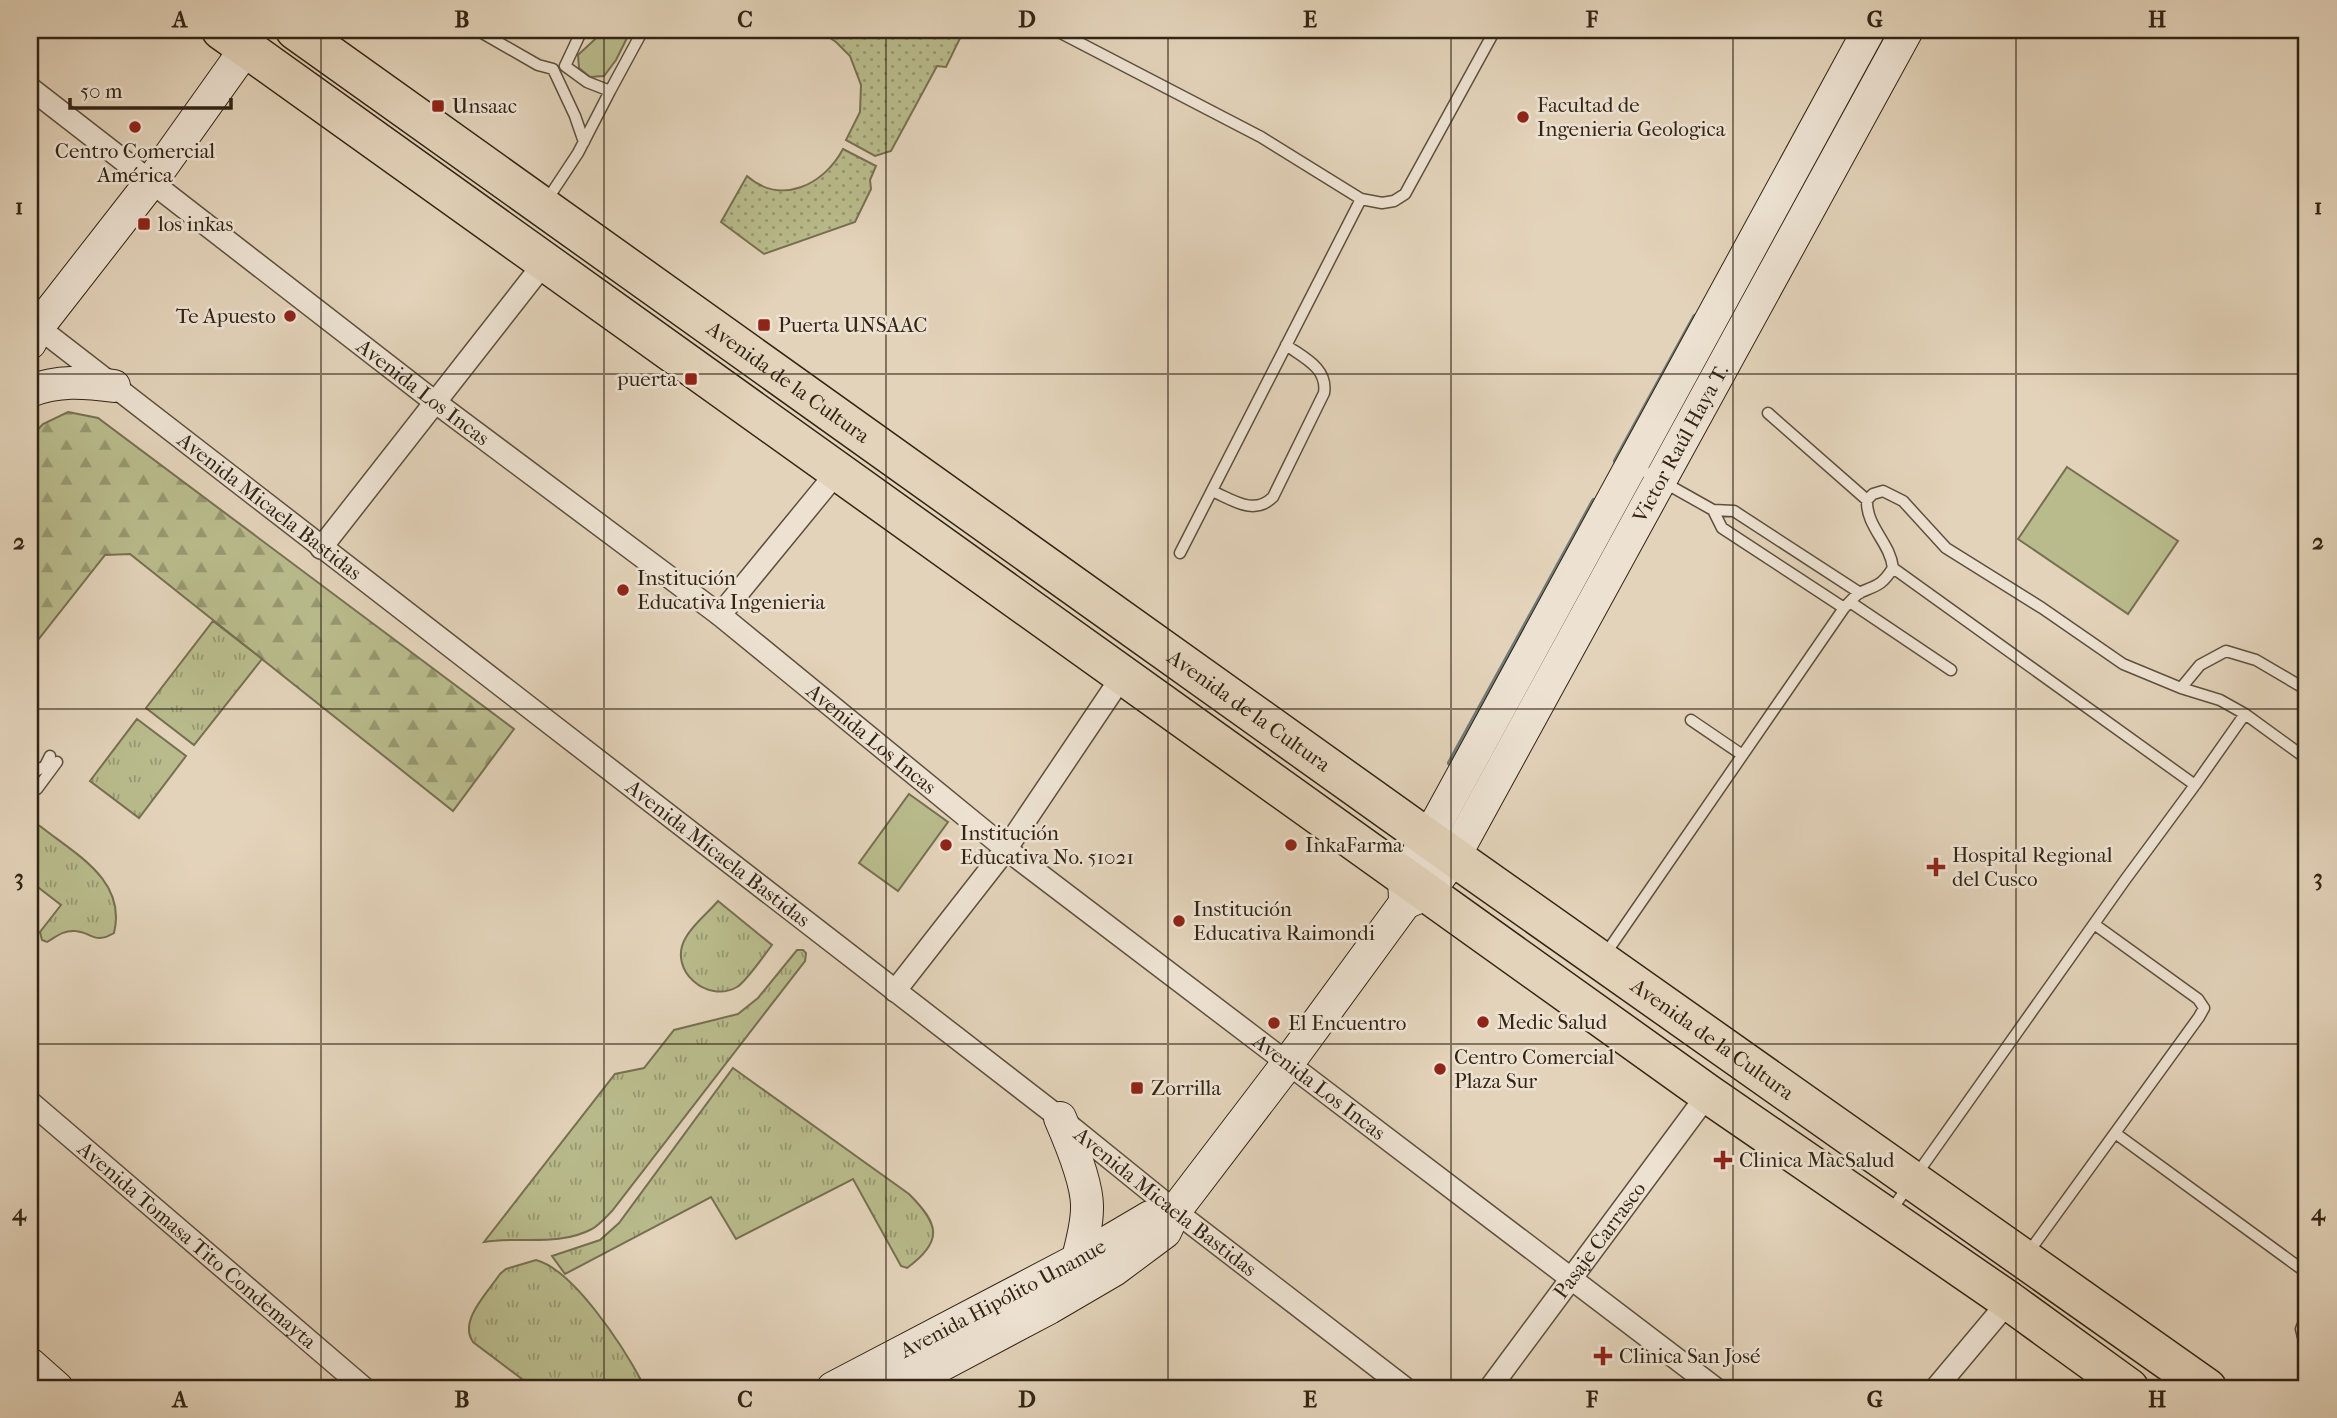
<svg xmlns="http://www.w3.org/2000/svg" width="2337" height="1418" font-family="'IM FELL French Canon',serif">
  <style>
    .grass { fill: url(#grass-dots); stroke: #767050; stroke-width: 2 }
    .forest { fill: url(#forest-firs); stroke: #767050; stroke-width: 2 }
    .park { fill: url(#park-tufts); stroke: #767050; stroke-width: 2 }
    .garden { fill: #b9bb8c; stroke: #767050; stroke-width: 2 }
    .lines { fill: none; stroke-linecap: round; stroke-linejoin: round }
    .stream { stroke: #717b79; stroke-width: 6 }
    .lane-casing { stroke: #5e503e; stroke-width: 13 }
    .street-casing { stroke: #5e503e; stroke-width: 24 }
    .secondary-casing { stroke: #322515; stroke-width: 34 }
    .highway-casing { stroke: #322515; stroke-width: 41 }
    .lane { stroke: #ede2d2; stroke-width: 10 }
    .street { stroke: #ede2d2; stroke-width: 21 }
    .secondary { stroke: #ede2d2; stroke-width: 32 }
    .highway { stroke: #e3d3ba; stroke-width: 38 }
    .grid { fill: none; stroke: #322515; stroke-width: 2; stroke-opacity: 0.55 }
    .poi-dot { fill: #8f2418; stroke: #ede2d2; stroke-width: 2.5 }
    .labels { text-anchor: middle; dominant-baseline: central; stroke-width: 5; stroke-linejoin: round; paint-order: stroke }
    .poi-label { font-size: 21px; fill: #322515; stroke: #ede2d2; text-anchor: start }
    .street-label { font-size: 21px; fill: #322515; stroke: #ede2d2 }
    .neatline { fill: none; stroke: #322515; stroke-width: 2.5 }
    .grid-label { font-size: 23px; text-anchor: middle; font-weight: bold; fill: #322515 }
  </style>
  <defs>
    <pattern id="grass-dots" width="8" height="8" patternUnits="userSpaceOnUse" patternTransform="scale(1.75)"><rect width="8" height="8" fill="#b9bb8c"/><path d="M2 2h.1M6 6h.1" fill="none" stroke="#979871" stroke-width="1.8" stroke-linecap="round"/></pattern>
    <pattern id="forest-firs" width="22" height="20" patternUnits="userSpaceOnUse" patternTransform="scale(1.75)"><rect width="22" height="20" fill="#b9bb8c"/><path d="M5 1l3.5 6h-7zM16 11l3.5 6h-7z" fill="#979871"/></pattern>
    <pattern id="park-tufts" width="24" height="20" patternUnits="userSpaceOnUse" patternTransform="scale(1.75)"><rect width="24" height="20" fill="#b9bb8c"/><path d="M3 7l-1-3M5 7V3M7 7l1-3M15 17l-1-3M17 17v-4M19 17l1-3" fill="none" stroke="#979871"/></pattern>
  </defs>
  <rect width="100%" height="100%" fill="#e3d3ba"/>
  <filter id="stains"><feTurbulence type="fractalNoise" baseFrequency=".00286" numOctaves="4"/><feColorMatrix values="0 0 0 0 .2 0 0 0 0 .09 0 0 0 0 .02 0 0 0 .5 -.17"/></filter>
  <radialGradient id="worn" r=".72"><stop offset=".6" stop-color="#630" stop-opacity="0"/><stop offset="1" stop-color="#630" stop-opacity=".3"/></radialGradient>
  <path class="grass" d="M818,30H964L946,67L937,66L891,151L875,156L846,140L860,112L861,85L850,56L836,42Z
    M843,149L876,166L870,180L871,189L855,222L764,254L721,222L747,176C781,206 824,185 843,149Z"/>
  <path class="forest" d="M68,412L98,418L514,729L453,811L130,554L105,555L30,650V438L43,424Z"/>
  <path class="park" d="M213,621L262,659L194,745L146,708Z
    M137,719L186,756L139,818L90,781Z
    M33,823L40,826C75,854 127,880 114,933C94,945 92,932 75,931C63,930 56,937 47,942L42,940L40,932L61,905L30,881V824Z
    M718,901L772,945C765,954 746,982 737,987C707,1004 668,970 685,939C692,925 708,913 718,901Z
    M797,950H803L806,953L805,961L612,1211C606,1217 599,1225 592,1229C558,1247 520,1236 484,1242L615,1074L644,1068L674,1030L738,1014L758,998Z
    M733,1068L909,1194C939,1224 944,1241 907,1268L901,1266L853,1179L736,1239L711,1197L565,1274L552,1256L600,1240L619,1223Z
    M536,1260C574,1270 624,1348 642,1382L630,1388H534L473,1342C458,1321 488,1292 500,1274L506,1269Z"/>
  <path class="garden" d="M605,30H631L616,60L604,76L590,77L579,68L578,55Z
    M2067,467L2178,541L2128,614L2018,539Z
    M909,794L948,822L898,891L859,863Z"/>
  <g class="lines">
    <path class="stream" d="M1616,461L1695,317
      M1450,763L1594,501"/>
    <defs>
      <path id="lane" d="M477,30L538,65L553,69L575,116L584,142
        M1055,30L1261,137L1361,199L1382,203L1394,201L1405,194L1495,30
        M610,91L643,30
        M547,200L578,153L610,91L587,82L565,66L582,30
        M1768,413L1867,500
        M1633,465L1713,510
        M1212,491C1233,500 1254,516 1273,497L1324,393C1328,368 1304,358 1286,345
        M1180,553L1361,199
        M1893,568C1890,542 1866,527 1867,500L1873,494L1883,491L1903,501L1946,548L2042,608L2123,664L2181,688L2220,700L2245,714L2307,759
        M1850,602L1951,670
        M1844,608L1722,528L1713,510L1734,511L1860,593
        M2181,688L2200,665L2226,651L2256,660L2307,690
        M1691,720L1741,754
        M30,774L45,766L50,756
        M2195,785L2245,714
        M37,789L57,762
        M1604,956L1844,608C1849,603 1855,595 1861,592C1878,585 1882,585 1893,568L2195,785L2125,880L1890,1212
        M2115,1133L2307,1273
        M2028,1253L2199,1017L2204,1008L2198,999L2094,924
        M2307,1315L2301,1329L2303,1337L2307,1341"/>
      <g id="street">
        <path id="s1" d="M30,88L435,402L720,615L1006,849L1715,1388"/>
        <path id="s2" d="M30,321L1060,1118L1175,1211L1405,1388"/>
        <path d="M321,548L545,262"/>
        <path d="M720,615L838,471"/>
        <path d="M895,991L1006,849L1123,675"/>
        <path id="s3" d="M30,1102L364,1388"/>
        <path id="s4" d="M1490,1388L1708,1094"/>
        <path d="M1936,1388L2009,1301"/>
      </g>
      <g id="secondary">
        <path d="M30,343L38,327L151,182L247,47"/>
        <path d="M30,391C58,380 84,382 114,386"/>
        <path d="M1405,900L1404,877L1437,822L1869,30"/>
        <path id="s5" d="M1405,903L1428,893L1454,857L1907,30"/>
        <path d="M1060,1118C1070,1141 1088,1184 1087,1208C1087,1229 1079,1253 1074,1273"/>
        <path d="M30,1364L57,1388"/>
        <path id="s6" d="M833,1388L1077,1260L1150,1217L1175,1211"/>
        <path d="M898,1388L1049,1308L1114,1270L1165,1232L1175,1211L1288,1063L1405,903"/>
      </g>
      <g id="highway">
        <path d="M221,30L1708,1094L2009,1301L2129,1388"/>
        <path id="s7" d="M295,30L1454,857L2207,1388"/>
      </g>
    </defs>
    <use href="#lane" class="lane-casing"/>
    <use href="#street" class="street-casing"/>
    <use href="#secondary" class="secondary-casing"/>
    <use href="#highway" class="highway-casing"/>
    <use href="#lane" class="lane"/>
    <use href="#street" class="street"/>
    <use href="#secondary" class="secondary"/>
    <use href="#highway" class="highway"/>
  </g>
  <path class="grid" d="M321,30V1388M604,30V1388M886,30V1388M1168,30V1388M1451,30V1388M1733,30V1388M2016,30V1388M30,374H2307M30,709H2307M30,1044H2307"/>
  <g class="poi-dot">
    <rect x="431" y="99" width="14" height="14" rx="3.5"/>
    <circle cx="1523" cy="117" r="7"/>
    <circle cx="135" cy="127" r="7"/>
    <rect x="137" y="217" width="14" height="14" rx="3.5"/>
    <circle cx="290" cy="316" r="7"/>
    <rect x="757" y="318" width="14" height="14" rx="3.5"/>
    <rect x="684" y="372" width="14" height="14" rx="3.5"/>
    <circle cx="623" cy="590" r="7"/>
    <circle cx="946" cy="845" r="7"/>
    <circle cx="1291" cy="845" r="7"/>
    <path d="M1932.5 856.5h7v7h7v7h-7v7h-7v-7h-7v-7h7z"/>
    <circle cx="1179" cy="921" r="7"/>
    <circle cx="1483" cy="1022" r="7"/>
    <circle cx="1274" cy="1023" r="7"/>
    <circle cx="1440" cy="1069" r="7"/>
    <rect x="1130" y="1081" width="14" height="14" rx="3.5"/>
    <path d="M1719.5 1149.5h7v7h7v7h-7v7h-7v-7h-7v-7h7z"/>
    <path d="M1599.5 1345.5h7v7h7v7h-7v7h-7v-7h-7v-7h7z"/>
  </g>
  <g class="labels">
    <g class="poi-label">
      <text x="1537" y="105">Facultad de<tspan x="1537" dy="24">Ingenieria Geologica</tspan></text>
      <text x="452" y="106">Unsaac</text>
      <text x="135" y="151" text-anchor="middle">Centro Comercial<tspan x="135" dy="24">América</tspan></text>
      <text x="158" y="224">los inkas</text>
      <text x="276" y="316" text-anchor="end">Te Apuesto</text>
      <text x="778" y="325">Puerta UNSAAC</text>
      <text x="677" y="379" text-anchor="end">puerta</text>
      <text x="637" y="578">Institución<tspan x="637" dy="24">Educativa Ingenieria</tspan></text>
      <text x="960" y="833">Institución<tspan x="960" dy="24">Educativa No. 51021</tspan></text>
      <text x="1305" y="845">InkaFarma</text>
      <text x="1952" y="855">Hospital Regional<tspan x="1952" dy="24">del Cusco</tspan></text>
      <text x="1193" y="909">Institución<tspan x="1193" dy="24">Educativa Raimondi</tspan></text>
      <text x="1497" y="1022">Medic Salud</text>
      <text x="1288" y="1023">El Encuentro</text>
      <text x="1454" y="1057">Centro Comercial<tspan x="1454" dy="24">Plaza Sur</tspan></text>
      <text x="1151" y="1088">Zorrilla</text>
      <text x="1739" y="1160">Clinica MacSalud</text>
      <text x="1619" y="1356">Clinica San José</text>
    </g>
    <g class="street-label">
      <text stroke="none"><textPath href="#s7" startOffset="606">Avenida de la Cultura</textPath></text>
      <text stroke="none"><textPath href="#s1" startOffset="497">Avenida Los Incas</textPath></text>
      <text stroke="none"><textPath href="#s5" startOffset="541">Victor Raúl Haya T.</textPath></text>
      <text stroke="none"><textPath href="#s2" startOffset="303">Avenida Micaela Bastidas</textPath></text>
      <text stroke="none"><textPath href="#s7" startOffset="1172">Avenida de la Cultura</textPath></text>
      <text stroke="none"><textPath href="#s1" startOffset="1064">Avenida Los Incas</textPath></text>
      <text stroke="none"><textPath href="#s2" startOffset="870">Avenida Micaela Bastidas</textPath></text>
      <text stroke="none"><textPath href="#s7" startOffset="1740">Avenida de la Cultura</textPath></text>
      <text stroke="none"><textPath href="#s1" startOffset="1631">Avenida Los Incas</textPath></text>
      <text stroke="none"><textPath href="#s2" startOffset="1437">Avenida Micaela Bastidas</textPath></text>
      <text stroke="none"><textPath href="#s4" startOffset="184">Pasaje Carrasco</textPath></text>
      <text stroke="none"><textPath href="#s3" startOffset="220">Avenida Tomasa Tito Condemayta</textPath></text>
      <text stroke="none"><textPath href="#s6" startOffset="192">Avenida Hipólito Unanue</textPath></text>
    </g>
  </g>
  <rect width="2337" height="1418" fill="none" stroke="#e3d3ba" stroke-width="77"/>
  <path d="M70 98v10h161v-10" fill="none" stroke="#322515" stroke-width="3.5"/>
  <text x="80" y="98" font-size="21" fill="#322515" stroke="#ede2d2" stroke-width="5" paint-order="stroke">50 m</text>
  <rect x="38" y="38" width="2260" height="1342" class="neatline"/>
  <g class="grid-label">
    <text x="180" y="27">A</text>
    <text x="462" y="27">B</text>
    <text x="745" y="27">C</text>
    <text x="1027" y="27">D</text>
    <text x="1310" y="27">E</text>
    <text x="1592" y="27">F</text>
    <text x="1875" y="27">G</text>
    <text x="2157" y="27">H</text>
    <text x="19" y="214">1</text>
    <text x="2318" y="214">1</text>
    <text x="19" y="549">2</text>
    <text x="2318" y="549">2</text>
    <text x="19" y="885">3</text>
    <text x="2318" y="885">3</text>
    <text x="19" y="1220">4</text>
    <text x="2318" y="1220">4</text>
    <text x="180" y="1407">A</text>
    <text x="462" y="1407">B</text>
    <text x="745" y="1407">C</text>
    <text x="1027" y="1407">D</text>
    <text x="1310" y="1407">E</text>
    <text x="1592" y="1407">F</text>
    <text x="1875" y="1407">G</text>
    <text x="2157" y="1407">H</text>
  </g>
  <rect width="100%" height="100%" filter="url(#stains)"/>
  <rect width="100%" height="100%" fill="url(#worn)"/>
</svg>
